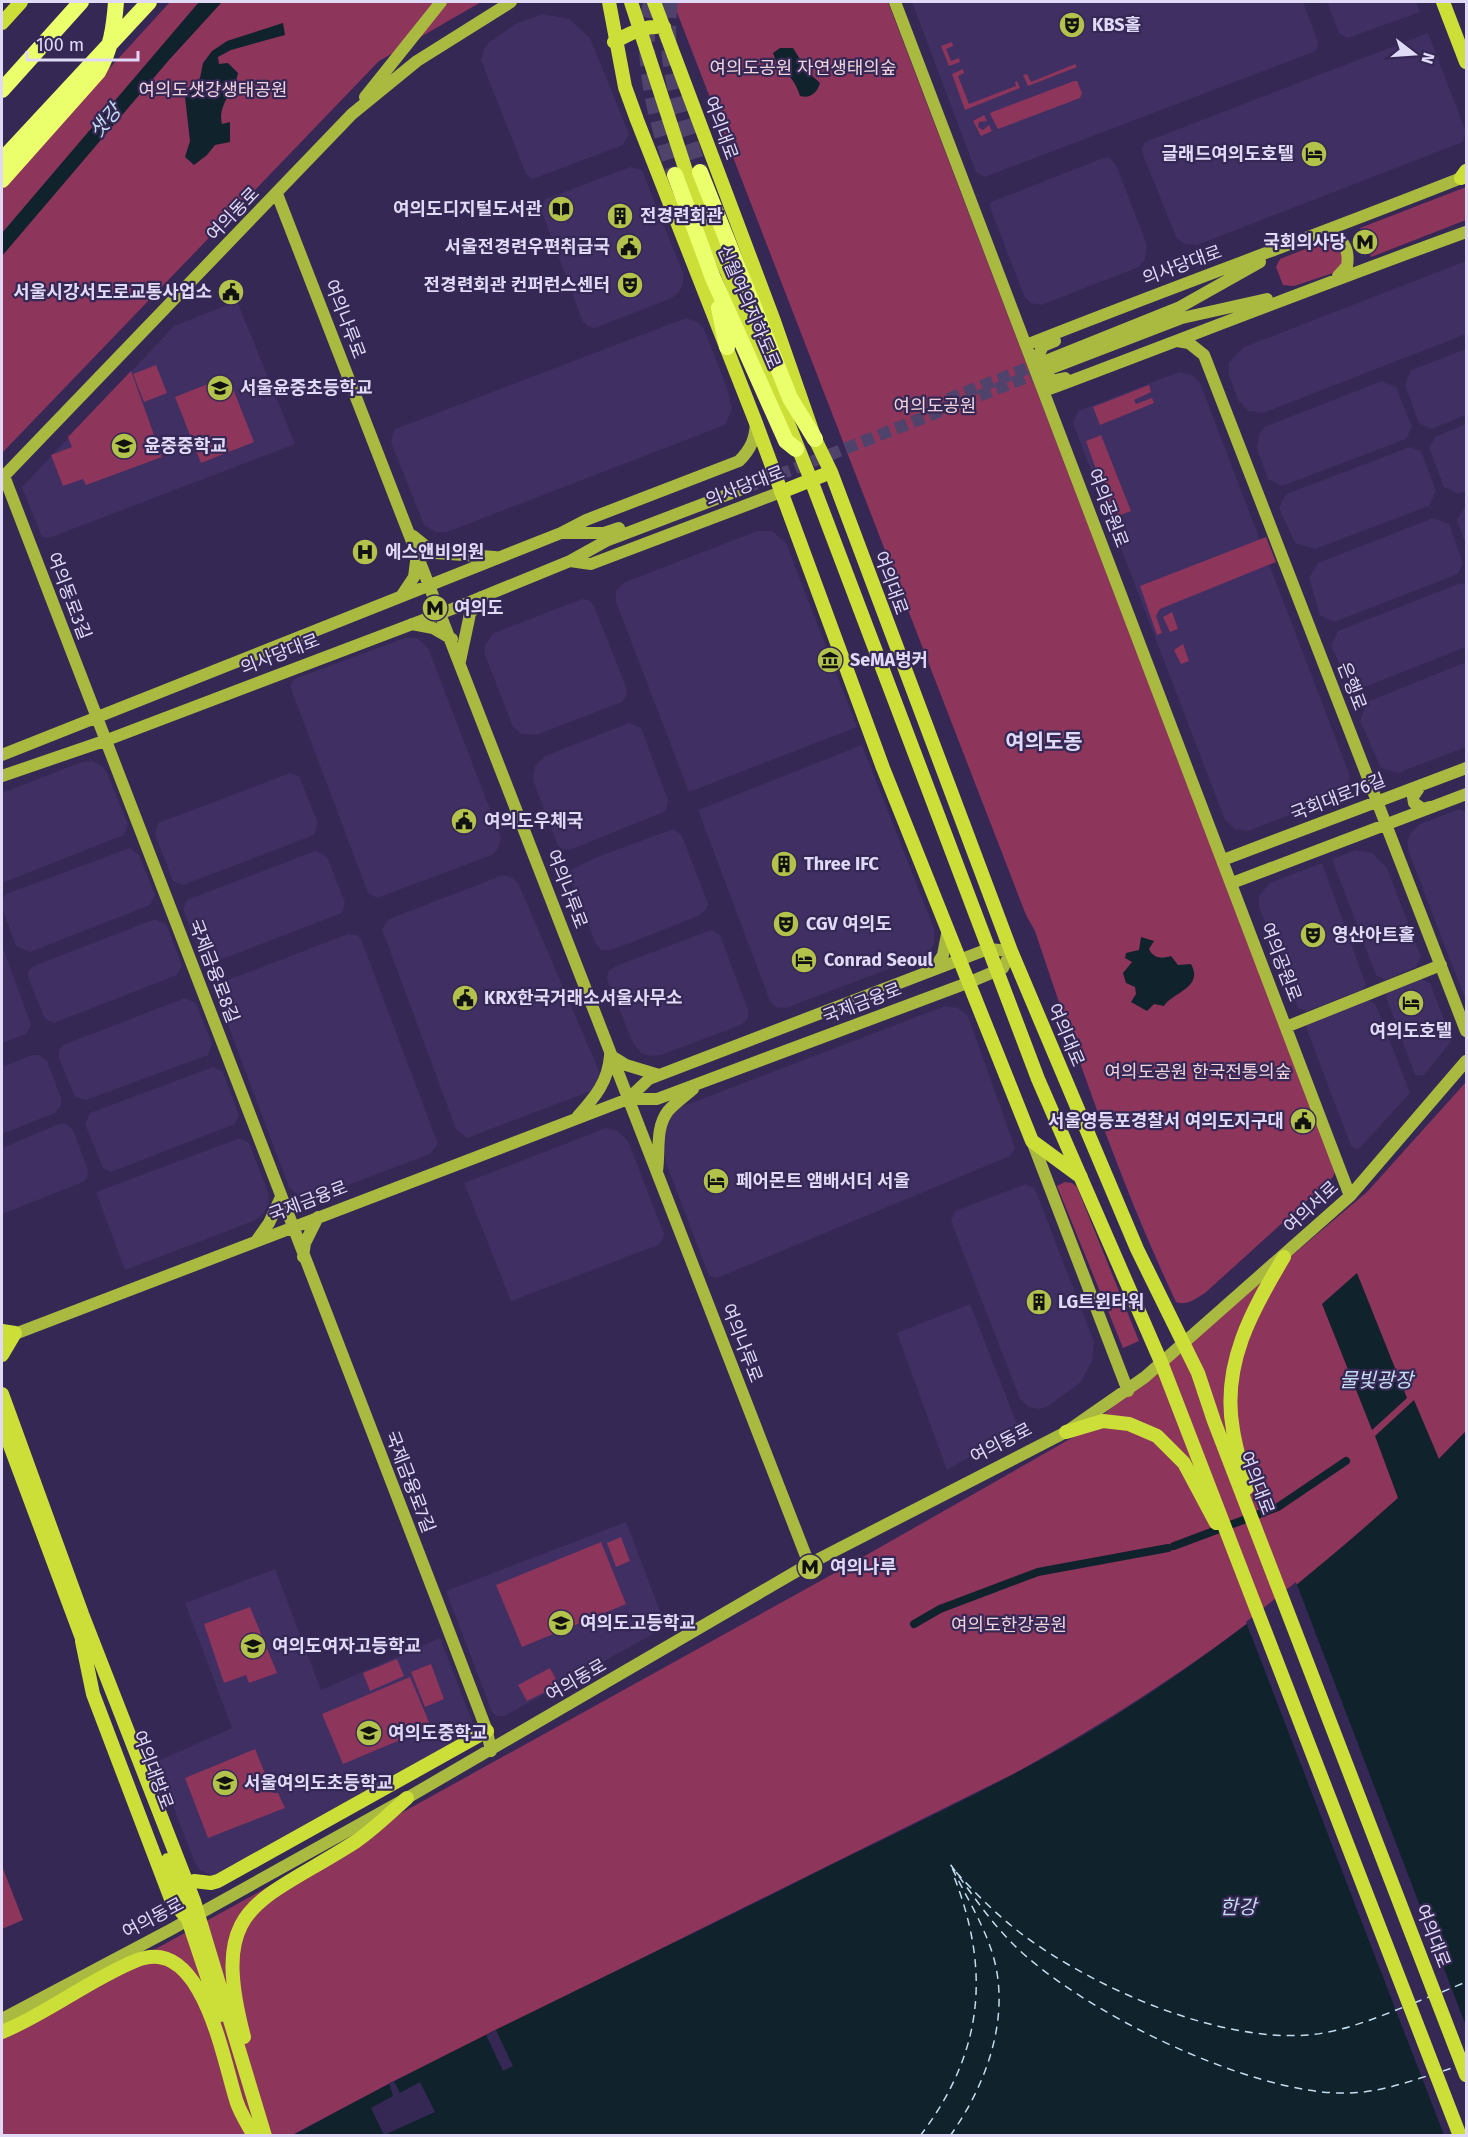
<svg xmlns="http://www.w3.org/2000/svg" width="1468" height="2137" font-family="'Fira Sans','Noto Sans KR',sans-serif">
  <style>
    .built { fill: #3f2f62 }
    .green { fill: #8e355c }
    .water { fill: #10222c }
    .pier { fill: #352854 }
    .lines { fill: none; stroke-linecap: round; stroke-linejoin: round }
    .canal { stroke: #10222c; stroke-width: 8 }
    .ferry { stroke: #c3ddee; stroke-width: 1.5; stroke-dasharray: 8 6; stroke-linecap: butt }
    .secondary-tunnel { stroke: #4f436c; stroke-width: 12; stroke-dasharray: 12 6; stroke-linecap: butt }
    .highway-tunnel { stroke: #4f436c; stroke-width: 16; stroke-dasharray: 16 8; stroke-linecap: butt }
    .secondary { stroke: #aab940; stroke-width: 12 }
    .primary { stroke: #ccdf38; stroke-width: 14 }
    .highway { stroke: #ebff6d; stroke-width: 16 }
    .labels { text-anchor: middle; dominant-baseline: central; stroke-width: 4.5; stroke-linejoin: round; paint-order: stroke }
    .poi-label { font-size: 18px; font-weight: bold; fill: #e1daf6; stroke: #352854; text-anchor: start }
    .park-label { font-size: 18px; fill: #f1d3dd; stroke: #352854 }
    .street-label { font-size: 18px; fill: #e1daf6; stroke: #352854 }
    .water-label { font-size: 20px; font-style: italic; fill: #c3ddee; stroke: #352854 }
    .quarter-label { font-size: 21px; font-weight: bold; fill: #e1daf6; stroke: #352854 }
  </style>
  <rect width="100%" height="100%" fill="#352854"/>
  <path class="built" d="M912,2H1303L1318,42L1316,50L1311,53L985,177L976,172Z
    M1327,2H1416L1420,12L1348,38L1339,33Z
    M542,14L569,19L590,38L629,134L623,145L533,179L526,174L481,60L484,49L489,42L516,24Z
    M1428,33L1466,132L1463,142L1197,245L1185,244L1177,239L1143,155L1142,148L1145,142Z
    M1103,158H1110L1116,165L1147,245L1145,259L1139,267L1041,305L1031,303L1024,296L990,207L991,202Z
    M630,167L642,170L683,273V283L679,292L672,298L595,328L589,327L583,322L540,207L546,199Z
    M1466,261V334L1263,413L1248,411L1238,400L1229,375V362L1244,347Z
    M237,301L295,444L49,538L42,537L22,487L174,326Z
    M686,318L698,322L704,329L727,388L732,409L725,425L447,532H436L424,525L391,442L395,429Z
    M1466,349V415L1431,429L1419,423L1405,385L1411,370Z
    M1179,372L1192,375L1200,383L1350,776L1347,788L1338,796L1248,831L1235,829L1225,820L1073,423L1078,411Z
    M1382,381L1396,387L1412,427L1406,439L1282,486L1268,479L1257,449L1259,435L1264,427Z
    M1466,424V491L1458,494L1444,487L1429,448L1435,437Z
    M1410,447L1421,451L1436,491L1429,506L1315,549L1295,543L1279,508L1286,494Z
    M1466,505V545L1457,520Z
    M1433,518L1449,524L1463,563L1458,574L1334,622L1320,615L1309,578L1318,563Z
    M757,531H772L786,543L857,727L689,792L616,602V591L623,583Z
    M1461,583L1466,585V647L1367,686H1359L1347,679L1331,646L1338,631Z
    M582,599L589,600L594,606L627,690L626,697L622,702L536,735L522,734L513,727L485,655V645L494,633Z
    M405,638H417L428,648L501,838L498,849L492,855L377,898L368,893L290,686L294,679Z
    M1466,662V747L1398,773L1381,768L1360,721L1367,702Z
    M629,723L641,728L668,800L666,811L570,850L563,849L558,846L533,780L535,766L545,756Z
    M862,745L935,931L934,943L930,951L920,957L786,1008L776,1007L770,1001L698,810Z
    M92,761L102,766L107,773L128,824L124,835L2,883V793L82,762Z
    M290,773L299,776L318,823L314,835L183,885L173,881L155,834L158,823Z
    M1456,810H1462L1466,814V1001L1409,853L1407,842L1411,833L1418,825Z
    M673,829L681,834L708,903L706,910L698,916L630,943L610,950H601L596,944L570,878L571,870L597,857Z
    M130,848L139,855L155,895L150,905L30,952L16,946L2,908V899L6,894Z
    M1356,850L1372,853L1387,868L1421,957L1416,967L1385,980L1376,975L1332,859Z
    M315,851L323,854L328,859L345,903L342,913L214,962L202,958L183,909L187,900Z
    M1322,863L1366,985L1361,990L1307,1011L1298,1008L1259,907V896L1270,883Z
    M503,875L512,878L518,883L600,1073L595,1088L591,1091L467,1138L456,1129L382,929L389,919Z
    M155,919L166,924L182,965L177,975L54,1023L45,1019L29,980L28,972L31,967Z
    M711,930L720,935L748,1010V1018L741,1025L661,1055L650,1056L641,1053L633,1043L607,979L608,972L616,966Z
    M348,934L357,935L361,939L438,1144L430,1154L314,1198H307L299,1196L289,1187L217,996V989L225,981Z
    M2,945L31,1025L26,1034L2,1043Z
    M1421,979L1430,983L1452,1040L1424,1075L1418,1076L1415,1075L1386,997L1389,991Z
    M185,998L196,1003L212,1044L208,1055L86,1100L75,1097L59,1058V1050L63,1045Z
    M1368,999L1376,1005L1410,1093L1360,1148L1356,1149L1351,1146L1307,1030V1024Z
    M945,1006L958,1008L968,1016L1015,1148L1010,1156L717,1278L709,1276L666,1163L662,1141L668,1119L678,1108Z
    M32,1055H39L47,1061L61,1098V1106L55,1113L2,1134V1067Z
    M213,1067L223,1072L239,1115L235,1124L111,1172L103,1168L85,1124L90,1113Z
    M59,1124H66L73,1130L88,1170L87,1178L83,1182L2,1214V1148Z
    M606,1128L618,1131L628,1141L664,1234L662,1241L658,1245L511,1301L464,1183Z
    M240,1138L249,1143L268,1192L269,1202L264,1213L256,1220L125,1270L96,1192Z
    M1026,1184L1035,1189L1094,1342L1092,1361L1081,1382L1047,1407L1039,1409L1029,1407L1020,1399L951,1221L955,1211Z
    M970,1304L1017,1424L1011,1434L947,1470L897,1333Z
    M626,1522L666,1627L505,1716H496L492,1712L446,1591Z
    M275,1569L321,1690L440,1638L474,1726L473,1731L217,1875H211L200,1870L195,1863L156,1762L232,1728L185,1603Z"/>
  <path class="green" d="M170,2H481L379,61L2,453V186Z
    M673,2H888L1335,1171L1333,1177L1205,1293C1195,1299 1187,1306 1176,1302C1120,1183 1077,1056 1035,931L1026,915Z
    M952,42L953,46L946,49L951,61L959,58L960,62L949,66L941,46Z
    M1075,64L1077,67L1028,86L1023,75L1027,74L1031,82Z
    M963,69L964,73L958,76L969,104L1016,86L1015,82L1017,81L1020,88L965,110L952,74Z
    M1074,81H1077L1082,93L1080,98L998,129L990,114L992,112Z
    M984,115L987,121L979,122L978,127L983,130L989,125L992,131L981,136L973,121Z
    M1466,187V220L1371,257L1367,247L1376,244L1372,234L1363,237L1360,228Z
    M1331,239H1335L1345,261L1336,272L1294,286L1283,285L1276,267L1280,259Z
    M156,365L167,393L144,402L133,374Z
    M131,371L162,457L86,485L83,479L63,486L51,455L72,447L68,437Z
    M228,376L254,442L201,463L175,397Z
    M1149,385L1151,392L1134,400L1136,404L1152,398L1154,403L1100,425L1093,407Z
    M1101,435L1131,511L1113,518L1086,441Z
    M1266,537L1276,562L1160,609L1156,616L1162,633L1157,635L1140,586Z
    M1172,612L1178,629L1170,632L1163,617Z
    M1183,644L1189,661L1181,664L1174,650Z
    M1466,1082V1431C1335,1568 1181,1681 1015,1773L394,2081L292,2135H2V2034L842,1569L1084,1431L1367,1192Z
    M1065,1182L1072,1183L1077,1187L1139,1341L1123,1348L1057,1186Z
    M621,1537L630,1561L616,1567L607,1543Z
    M601,1542L626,1604L522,1647L496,1585Z
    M250,1607L277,1673L249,1683L246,1675L224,1683L204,1624Z
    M397,1659L404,1676L370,1691L363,1673Z
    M431,1664L444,1699L425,1707L411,1672Z
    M550,1668L559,1685L527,1701L518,1685Z
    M410,1677L431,1727L343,1764L322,1714Z
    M255,1749L273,1793H278L285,1808L208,1838L185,1778Z
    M2,1866L23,1920L2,1929Z"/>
  <path class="water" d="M199,2H222L169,60L2,256V233Z
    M283,23L285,35L231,50L218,57L219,64L228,63L238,73C235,92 217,104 222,124L230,122V142L215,145L207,155L194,165L185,157L190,141L185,97L200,78L203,63L212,51L227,41Z
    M780,48H793L808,72L820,83C817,93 810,99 800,96C796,83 789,73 778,67L773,53Z
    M1141,937L1154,941L1149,949C1153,958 1161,959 1171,956L1178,965L1191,964C1204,988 1173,992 1164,1006L1154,1004L1147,1011L1131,1002L1136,994L1135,987L1126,983L1123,973L1132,962L1125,958L1126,953L1139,950Z
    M1357,1273L1407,1398L1372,1430L1322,1304Z
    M1414,1400L1439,1459L1466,1431V2135L292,2136C458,2044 630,1966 799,1881C902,1829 1009,1782 1107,1721C1212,1656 1307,1579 1398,1498L1375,1436Z"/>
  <path class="pier" d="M1296,1582L1466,2026V2135H1444L1246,1622Z
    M496,2030L513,2066L503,2071L486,2035Z
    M394,2081L400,2093L420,2082L435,2112L384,2135L371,2108L393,2096L389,2083Z"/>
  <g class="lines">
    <path class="canal" d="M1174,1546L1278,1507L1346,1461
      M914,1624L940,1609L1038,1572L1168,1548"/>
    <path class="ferry" d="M956,1872C977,1895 998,1916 1023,1935C1095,1988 1216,2042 1308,2035C1342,2032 1373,2019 1404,2007
      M1442,1992L1466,1982
      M1414,2003L1429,1997
      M1443,2071L1455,2067
      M920,2136C984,2052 991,1970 953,1874
      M950,2136C987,2084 1012,2015 992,1952C982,1921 964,1893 950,1864C970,1891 988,1919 1012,1943C1078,2010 1251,2095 1346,2093C1375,2093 1402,2084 1430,2075"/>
    <path class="secondary-tunnel" d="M948,399L1041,363
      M745,488L1045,370"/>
    <path class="highway-tunnel" d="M651,2C639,59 656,121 675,175
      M670,2C662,59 682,117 700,172"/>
    <path class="secondary" d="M895,2L1350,1196
      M365,97L441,2
      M277,194L809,1564
      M1326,232C1342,237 1350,248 1347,266L1338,276
      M1055,341L1043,346L1039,354L1051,381L1065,378
      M1177,341L1189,343L1204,355L1466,1031
      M1026,345C1172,287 1320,234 1466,176
      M1048,360L1180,307L1260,262
      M1052,368L1182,318L1267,299
      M1044,391C1185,338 1325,283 1466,232
      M4,476L445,1621L487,1731L491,1751
      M2,478L352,114L417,61L511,2
      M562,533H604L619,528
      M413,536L434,553L495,557
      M570,561L591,564L781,492
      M402,595L414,577L417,554
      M412,624L433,628L452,639
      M460,661L470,614L481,597
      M2,755L561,533L586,520L739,461C751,449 755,439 756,423
      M2,776L107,740L460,606L570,561L606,541L745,488
      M1421,785L1413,797L1414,803L1423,809L1430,807
      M1223,860L1466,768
      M1232,883L1466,794
      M933,970L943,955L948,929
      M1286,1027L1441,965
      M610,1055L626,1065L659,1075
      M578,1116C595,1097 608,1082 610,1056
      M1032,1141L1128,1391
      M657,1171C660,1151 655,1128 668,1111C675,1103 685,1096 693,1089
      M257,1240L269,1223L281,1197
      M303,1257L305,1243L318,1217
      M2,1339L628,1099H657L970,982L1003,968L1011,951L988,949L649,1079L628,1099
      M2,2019L170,1930L407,1798L809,1564L1066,1432L1145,1377L1350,1196L1466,1061"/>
    <path class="primary" d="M609,2L625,87L637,120L756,423L883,768L1032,1141L1081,1177
      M631,2L685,168L811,480L1038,1079L1161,1362L1460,2136
      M654,2L774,321L815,439L831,472L1011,951L1137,1249L1198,1373L1214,1421L1466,2075
      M1443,2L1466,62
      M2,23L21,2
      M614,42C631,33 644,25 664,27
      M1461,178L1466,171
      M781,492L831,472
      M2,1331L15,1333L2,1355
      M2,1394L82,1614L194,1901L265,2136
      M2,1424L86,1649
      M1066,1432L1103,1421L1129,1424L1157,1436L1184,1463L1216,1523
      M1247,1488C1242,1469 1236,1449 1233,1430C1221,1365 1252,1310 1284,1257
      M82,1641L93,1694L171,1899L185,1916
      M168,1860L220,2015
      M194,1881L211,1883L218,1881L487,1731
      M2,2032C48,2013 89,1980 135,1961C203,1932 223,2061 237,2103C241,2114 248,2125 254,2136
      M244,2037C209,1903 256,1905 355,1842C373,1830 390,1813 407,1798"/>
    <path class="highway" d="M2,90L81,2
      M2,160L149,2
      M700,172L790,398L815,439
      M675,175L713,278L786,441L796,449
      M2,180L98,72C111,49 114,28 116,2
      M719,308L727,347"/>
  </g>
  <defs>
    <symbol id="theatre-disc" viewBox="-11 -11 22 22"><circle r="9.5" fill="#b3c24b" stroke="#352854"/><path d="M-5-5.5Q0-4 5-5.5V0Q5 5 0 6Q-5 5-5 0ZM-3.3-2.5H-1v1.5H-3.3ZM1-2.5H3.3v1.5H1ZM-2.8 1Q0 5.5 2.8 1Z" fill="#111"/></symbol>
    <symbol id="hotel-disc" viewBox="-11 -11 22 22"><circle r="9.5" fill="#b3c24b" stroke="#352854"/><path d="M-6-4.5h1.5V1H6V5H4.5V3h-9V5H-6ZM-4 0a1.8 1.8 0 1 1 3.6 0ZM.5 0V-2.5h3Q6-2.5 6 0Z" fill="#111"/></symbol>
    <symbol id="library-disc" viewBox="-11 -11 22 22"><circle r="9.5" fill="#b3c24b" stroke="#352854"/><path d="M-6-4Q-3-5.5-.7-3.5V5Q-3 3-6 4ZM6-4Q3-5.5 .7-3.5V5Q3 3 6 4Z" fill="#111"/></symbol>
    <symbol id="building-disc" viewBox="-11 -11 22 22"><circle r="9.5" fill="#b3c24b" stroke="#352854"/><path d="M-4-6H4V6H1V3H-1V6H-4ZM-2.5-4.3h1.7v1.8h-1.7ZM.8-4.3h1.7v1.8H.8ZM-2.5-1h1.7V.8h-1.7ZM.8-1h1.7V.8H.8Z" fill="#111"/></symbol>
    <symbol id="metro-disc" viewBox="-11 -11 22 22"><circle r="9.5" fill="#b3c24b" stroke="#352854"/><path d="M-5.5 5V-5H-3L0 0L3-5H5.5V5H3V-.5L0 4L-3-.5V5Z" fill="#111"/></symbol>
    <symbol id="civic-disc" viewBox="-11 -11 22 22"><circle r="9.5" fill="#b3c24b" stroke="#352854"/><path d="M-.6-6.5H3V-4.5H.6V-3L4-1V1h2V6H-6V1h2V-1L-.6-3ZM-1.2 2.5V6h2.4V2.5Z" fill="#111"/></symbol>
    <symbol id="school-disc" viewBox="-11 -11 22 22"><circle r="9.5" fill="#b3c24b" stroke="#352854"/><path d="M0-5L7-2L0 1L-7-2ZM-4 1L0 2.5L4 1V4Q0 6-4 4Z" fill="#111"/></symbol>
    <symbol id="hospital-disc" viewBox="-11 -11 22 22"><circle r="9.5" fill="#b3c24b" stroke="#352854"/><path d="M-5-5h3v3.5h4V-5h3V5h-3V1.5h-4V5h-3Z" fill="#111"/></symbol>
    <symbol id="museum-disc" viewBox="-11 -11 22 22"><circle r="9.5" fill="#b3c24b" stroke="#352854"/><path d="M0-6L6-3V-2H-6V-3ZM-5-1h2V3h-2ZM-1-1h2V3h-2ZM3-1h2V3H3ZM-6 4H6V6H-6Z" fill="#111"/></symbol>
  </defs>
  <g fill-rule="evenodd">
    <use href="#theatre-disc" x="1057" y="10" width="30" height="30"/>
    <use href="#hotel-disc" x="1299" y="139" width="30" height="30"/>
    <use href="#library-disc" x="546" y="194" width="30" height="30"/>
    <use href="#building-disc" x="605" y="201" width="30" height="30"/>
    <use href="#metro-disc" x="1350" y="227" width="30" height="30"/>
    <use href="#civic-disc" x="614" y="232" width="30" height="30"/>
    <use href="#theatre-disc" x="615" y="270" width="30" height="30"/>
    <use href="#civic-disc" x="216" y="277" width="30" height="30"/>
    <use href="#school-disc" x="205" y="373" width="30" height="30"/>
    <use href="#school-disc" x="109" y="431" width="30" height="30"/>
    <use href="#hospital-disc" x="350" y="537" width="30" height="30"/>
    <use href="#metro-disc" x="420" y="593" width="30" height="30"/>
    <use href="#museum-disc" x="815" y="645" width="30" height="30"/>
    <use href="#civic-disc" x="449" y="806" width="30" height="30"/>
    <use href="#building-disc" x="769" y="849" width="30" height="30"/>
    <use href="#theatre-disc" x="771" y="909" width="30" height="30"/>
    <use href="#theatre-disc" x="1298" y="920" width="30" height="30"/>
    <use href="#hotel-disc" x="789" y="945" width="30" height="30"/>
    <use href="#civic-disc" x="450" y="983" width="30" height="30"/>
    <use href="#hotel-disc" x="1396" y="988" width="30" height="30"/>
    <use href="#civic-disc" x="1288" y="1106" width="30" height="30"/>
    <use href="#hotel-disc" x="701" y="1166" width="30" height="30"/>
    <use href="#building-disc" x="1024" y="1287" width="30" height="30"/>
    <use href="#metro-disc" x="795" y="1552" width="30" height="30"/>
    <use href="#school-disc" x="546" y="1608" width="30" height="30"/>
    <use href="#school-disc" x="238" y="1631" width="30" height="30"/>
    <use href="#school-disc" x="354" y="1718" width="30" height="30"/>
    <use href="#school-disc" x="210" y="1768" width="30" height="30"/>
  </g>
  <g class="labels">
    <g class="poi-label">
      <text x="1092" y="25">KBS홀</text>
      <text x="1294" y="154" text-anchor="end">글래드여의도호텔</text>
      <text x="542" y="209" text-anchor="end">여의도디지털도서관</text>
      <text x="640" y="216">전경련회관</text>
      <text x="1346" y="242" text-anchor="end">국회의사당</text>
      <text x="610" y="247" text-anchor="end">서울전경련우편취급국</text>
      <text x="610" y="285" text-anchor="end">전경련회관 컨퍼런스센터</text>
      <text x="212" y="292" text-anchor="end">서울시강서도로교통사업소</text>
      <text x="240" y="388">서울윤중초등학교</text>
      <text x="144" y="446">윤중중학교</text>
      <text x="385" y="552">에스앤비의원</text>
      <text x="454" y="608">여의도</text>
      <text x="850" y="660">SeMA벙커</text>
      <text x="484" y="821">여의도우체국</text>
      <text x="804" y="864">Three IFC</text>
      <text x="806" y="924">CGV 여의도</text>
      <text x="1332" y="935">영산아트홀</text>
      <text x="824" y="960">Conrad Seoul</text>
      <text x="484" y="998">KRX한국거래소서울사무소</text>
      <text x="1411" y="1031" text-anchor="middle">여의도호텔</text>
      <text x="1284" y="1121" text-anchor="end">서울영등포경찰서 여의도지구대</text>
      <text x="736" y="1181">페어몬트 앰배서더 서울</text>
      <text x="1058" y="1302">LG트윈타워</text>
      <text x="830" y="1567">여의나루</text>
      <text x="580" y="1623">여의도고등학교</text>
      <text x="272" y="1646">여의도여자고등학교</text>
      <text x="388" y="1733">여의도중학교</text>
      <text x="244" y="1783">서울여의도초등학교</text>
    </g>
    <g class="park-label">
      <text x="803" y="68">여의도공원 자연생태의숲</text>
      <text x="213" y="90">여의도샛강생태공원</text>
      <text x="935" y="406">여의도공원</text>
      <text x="1198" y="1072">여의도공원 한국전통의숲</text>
      <text x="1009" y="1625">여의도한강공원</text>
    </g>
    <g class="street-label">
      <text transform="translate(721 128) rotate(70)">여의대로</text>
      <text transform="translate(233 214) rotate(-46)">여의동로</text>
      <text transform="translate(1182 265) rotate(-20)">의사당대로</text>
      <text transform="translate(749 307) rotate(67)">신월여의지하도로</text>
      <text transform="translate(345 319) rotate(69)">여의나루로</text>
      <text transform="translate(745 486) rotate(-21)">의사당대로</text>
      <text transform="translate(1108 508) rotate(69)">여의공원로</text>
      <text transform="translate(891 583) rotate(70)">여의대로</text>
      <text transform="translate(69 596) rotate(69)">여의동로3길</text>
      <text transform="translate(280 654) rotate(-21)">의사당대로</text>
      <text transform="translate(1352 686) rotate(69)">은행로</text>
      <text transform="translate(1338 797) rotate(-21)">국회대로76길</text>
      <text transform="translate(567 889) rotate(69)">여의나루로</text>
      <text transform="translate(1281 962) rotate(69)">여의공원로</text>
      <text transform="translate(214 971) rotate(69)">국제금융로8길</text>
      <text transform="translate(862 1003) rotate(-21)">국제금융로</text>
      <text transform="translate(1066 1035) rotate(67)">여의대로</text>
      <text transform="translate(308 1201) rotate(-21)">국제금융로</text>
      <text transform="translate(1311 1207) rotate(-43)">여의서로</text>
      <text transform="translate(742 1343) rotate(69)">여의나루로</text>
      <text transform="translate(1001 1443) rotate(-27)">여의동로</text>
      <text transform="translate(410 1482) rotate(69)">국제금융로7길</text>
      <text transform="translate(1257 1483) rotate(69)">여의대로</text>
      <text transform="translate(576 1680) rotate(-30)">여의동로</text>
      <text transform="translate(153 1770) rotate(69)">여의대방로</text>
      <text transform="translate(153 1918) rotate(-28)">여의동로</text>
      <text transform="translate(1433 1936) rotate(69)">여의대로</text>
    </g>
    <g class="water-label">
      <text transform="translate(105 121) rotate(-49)">샛강</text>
      <text x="1376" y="1380">물빛광장</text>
      <text x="1238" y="1907">한강</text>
    </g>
    <g class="quarter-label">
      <text x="1044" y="742">여의도동</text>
    </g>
  </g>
  <rect width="1468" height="2137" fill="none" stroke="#e1daf6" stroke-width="6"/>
  <g transform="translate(1414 54) rotate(107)" stroke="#352854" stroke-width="4.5" paint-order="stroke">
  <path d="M0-4.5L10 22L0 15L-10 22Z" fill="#e1daf6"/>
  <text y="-9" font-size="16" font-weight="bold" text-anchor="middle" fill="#e1daf6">N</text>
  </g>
  <path d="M27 51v9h111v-9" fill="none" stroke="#e1daf6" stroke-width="3"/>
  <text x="36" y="51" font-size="18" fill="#e1daf6" stroke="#352854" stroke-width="4.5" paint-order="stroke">100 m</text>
</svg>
